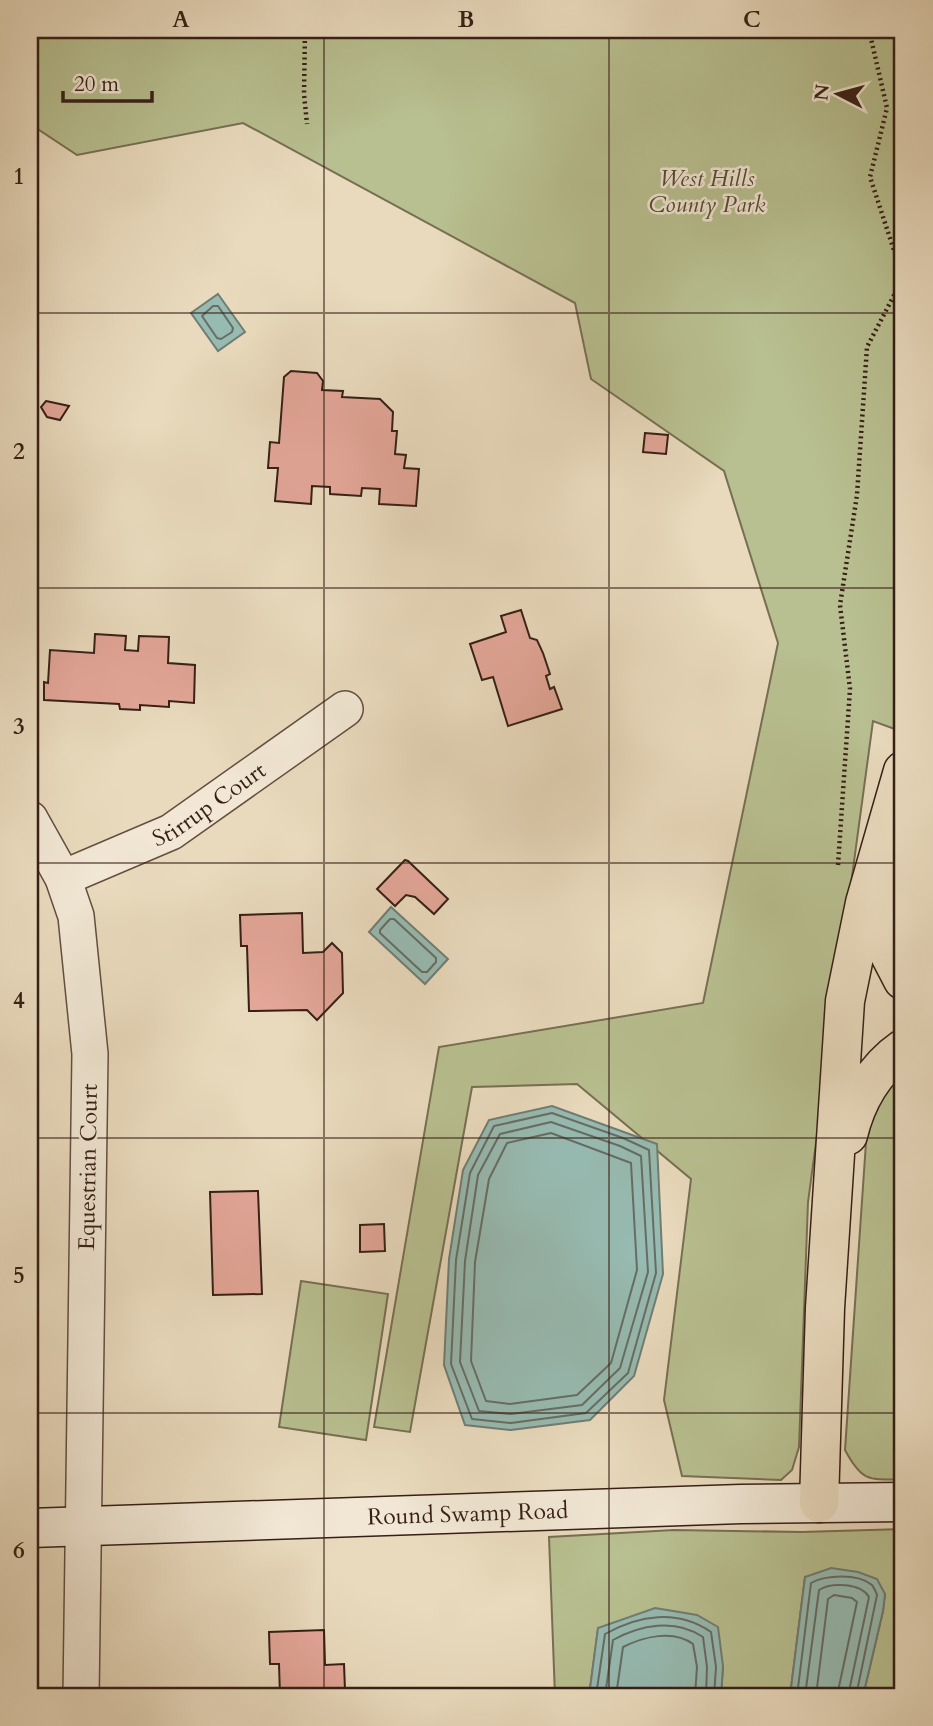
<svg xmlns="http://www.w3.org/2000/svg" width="933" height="1726" font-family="Cardo,serif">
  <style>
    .green { fill: #b8bf90; stroke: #776f53; stroke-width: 2 }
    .water { fill: #97bbb2; stroke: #707d74; stroke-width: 2 }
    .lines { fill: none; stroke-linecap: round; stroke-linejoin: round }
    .shore { stroke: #666d64; stroke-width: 2 }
    .building { fill: #e3a698; stroke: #361f16; stroke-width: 2 }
    .street-casing { stroke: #634e40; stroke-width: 38 }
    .secondary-casing { stroke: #361f16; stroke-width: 41 }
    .highway-casing { stroke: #361f16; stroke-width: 41 }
    .path { stroke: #361f16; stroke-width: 4.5; stroke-dasharray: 2 3.5; stroke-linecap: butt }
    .street { stroke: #f1e7d4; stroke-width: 35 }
    .secondary { stroke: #f1e7d4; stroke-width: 38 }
    .highway { stroke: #e9dabd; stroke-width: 38 }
    .grid { fill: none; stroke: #361f16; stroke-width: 2; stroke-opacity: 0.55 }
    .labels { text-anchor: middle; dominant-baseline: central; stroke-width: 5; stroke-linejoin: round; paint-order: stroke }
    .park-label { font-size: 23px; font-style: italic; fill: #564734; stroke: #f1e7d4 }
    .street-label { font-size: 23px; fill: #361f16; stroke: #f1e7d4 }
    .neatline { fill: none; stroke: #361f16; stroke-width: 2.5 }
    .grid-label { font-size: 23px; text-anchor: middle; font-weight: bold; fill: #361f16 }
  </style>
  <rect width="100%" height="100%" fill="#e9dabd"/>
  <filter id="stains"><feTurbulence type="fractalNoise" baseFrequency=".00286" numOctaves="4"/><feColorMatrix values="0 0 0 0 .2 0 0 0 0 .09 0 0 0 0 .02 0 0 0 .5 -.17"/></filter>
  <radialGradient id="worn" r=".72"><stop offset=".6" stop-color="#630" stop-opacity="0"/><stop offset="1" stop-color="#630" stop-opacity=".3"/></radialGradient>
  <path class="green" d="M30,30H903V732L873,721L808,1202L799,1447L792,1470L781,1480L682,1476L664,1400L691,1179L577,1084L472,1087L410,1432L374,1427L439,1047L703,1003L778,643L724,471L591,379L575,303L243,123L77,155L30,124Z
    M903,1063V1479C869,1480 862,1482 845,1450L868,1113Z
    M301,1281L388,1294L366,1440L279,1427Z
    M903,1529V1696H863L883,1611L885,1594L805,1577L790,1696H721L723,1666L598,1629L589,1696H555L549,1537L674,1530L802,1532Z"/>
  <path class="water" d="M218,294L245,332L218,351L191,313Z
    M391,907L448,959L425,984L369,932Z
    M552,1106L657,1144L663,1274L634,1376L590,1420L511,1430L465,1425L444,1365L449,1259L463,1170L489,1120Z
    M831,1568L858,1572L877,1579L885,1594L883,1611L863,1696H790L805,1577Z
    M655,1608L697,1615L718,1627L723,1666L721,1696H589L598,1628Z"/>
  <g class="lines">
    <path class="shore" d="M213,306H218L233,328L232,332L221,339L217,338L202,316Z
      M390,919H394L436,958V962L427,972H422L380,933V930Z
      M552,1113L623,1138L649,1150L656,1273L628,1373L586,1413L511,1423L472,1419L451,1364L456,1260L470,1173L494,1126Z
      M551,1122L620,1146L641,1156L648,1272L620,1368L582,1405L511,1414L479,1411L460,1362L465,1261L478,1175L500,1134Z
      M551,1133L631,1163L637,1270L611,1363L577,1395L510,1404L486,1401L471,1361L475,1262L489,1179L507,1143Z
      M596,1696L605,1634C639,1615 677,1609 711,1632L716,1667L714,1696
      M605,1696L613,1640C640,1625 675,1618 703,1637L707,1667L706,1696
      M616,1696L623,1647C643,1637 673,1629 693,1644L697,1667L695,1696
      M797,1696L811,1583C825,1575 858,1573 872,1585C873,1586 877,1594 877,1595L856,1696
      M805,1696L819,1590C831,1582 861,1583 869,1597L848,1696
      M816,1696L828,1599L834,1595L852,1598L857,1602L837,1696"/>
  </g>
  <path class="building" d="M291,371L317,373L323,381L322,390L343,391L342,397L380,399L393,412L392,431H397L395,454L406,455L404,468L419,469L416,506L379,504L380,489L362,488L361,496L330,494V487L312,486L311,504L275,501L278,468H268L270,442L279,443L284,377Z
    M46,401L69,406L60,420L47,417L41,407Z
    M645,433L668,435L666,454L643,452Z
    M521,610L530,638L537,640L543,653L550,674L546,676L550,689L554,687L562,709L508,726L493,677L482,680L470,644L506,632L501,616Z
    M95,634L126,636L125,650L138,651L139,636L169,637L168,663L195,665L194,703L169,701V707L140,705V710L120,709L119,704L44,700V682L48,683L50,650L94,653Z
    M405,860L408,861L448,899L434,914L415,897L406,895L395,906L377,889Z
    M302,913L303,953L323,952L332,943L342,953L343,993L317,1020L307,1010L249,1011L247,946H241L240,915Z
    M258,1191L262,1294L213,1295L210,1192Z
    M384,1224L385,1251L360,1252V1225Z
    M324,1630L325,1665L344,1664L345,1690L320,1691V1696H280L279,1664H270L269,1632Z"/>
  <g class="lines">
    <defs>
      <g id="street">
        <path d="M30,819L63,878L76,916L90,1054L81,1696"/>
        <path id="s1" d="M63,878L171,832L345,709"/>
      </g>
      <g id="secondary">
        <path id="s2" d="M30,1528L741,1504L903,1502"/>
      </g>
      <path id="highway" d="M890,871L888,912L890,955L903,980
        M848,1135C856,1101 874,1069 903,1049
        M819,1503L825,1308L845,1001L865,903L903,771"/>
    </defs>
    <use href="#street" class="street-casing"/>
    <use href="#secondary" class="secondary-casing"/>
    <use href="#highway" class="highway-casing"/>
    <path class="path" d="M305,30L304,94L307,124
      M869,30L887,108L870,177L903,278
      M838,865L850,689L840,605L857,495L867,347L903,278"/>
    <use href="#street" class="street"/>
    <use href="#secondary" class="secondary"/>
    <use href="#highway" class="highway"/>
  </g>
  <path class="grid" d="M324,30V1696M609,30V1696M30,313H903M30,588H903M30,863H903M30,1138H903M30,1413H903"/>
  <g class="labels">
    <g class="park-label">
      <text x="707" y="178">West Hills<tspan x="707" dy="26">County Park</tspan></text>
    </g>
    <g class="street-label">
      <text stroke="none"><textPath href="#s1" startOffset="164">Stirrup Court</textPath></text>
      <text transform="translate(88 1167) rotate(-89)">Equestrian Court</text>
      <text stroke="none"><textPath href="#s2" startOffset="438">Round Swamp Road</textPath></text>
    </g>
  </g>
  <rect width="933" height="1726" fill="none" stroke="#e9dabd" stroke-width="77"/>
  <g transform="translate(838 94) rotate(276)" stroke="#f1e7d4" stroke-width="5" paint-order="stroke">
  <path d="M0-5L12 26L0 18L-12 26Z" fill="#361f16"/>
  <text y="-10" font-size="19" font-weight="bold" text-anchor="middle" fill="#361f16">N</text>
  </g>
  <path d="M63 91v10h89v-10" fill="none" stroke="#361f16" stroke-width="3.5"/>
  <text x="74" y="91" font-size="21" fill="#361f16" stroke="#f1e7d4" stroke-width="5" paint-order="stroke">20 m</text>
  <rect x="38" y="38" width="856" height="1650" class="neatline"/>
  <g class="grid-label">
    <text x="181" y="27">A</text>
    <text x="466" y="27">B</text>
    <text x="752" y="27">C</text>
    <text x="19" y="184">1</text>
    <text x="19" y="459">2</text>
    <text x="19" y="734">3</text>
    <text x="19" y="1008">4</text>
    <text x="19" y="1283">5</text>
    <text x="19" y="1558">6</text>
  </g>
  <rect width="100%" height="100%" filter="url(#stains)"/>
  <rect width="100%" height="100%" fill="url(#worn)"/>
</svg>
